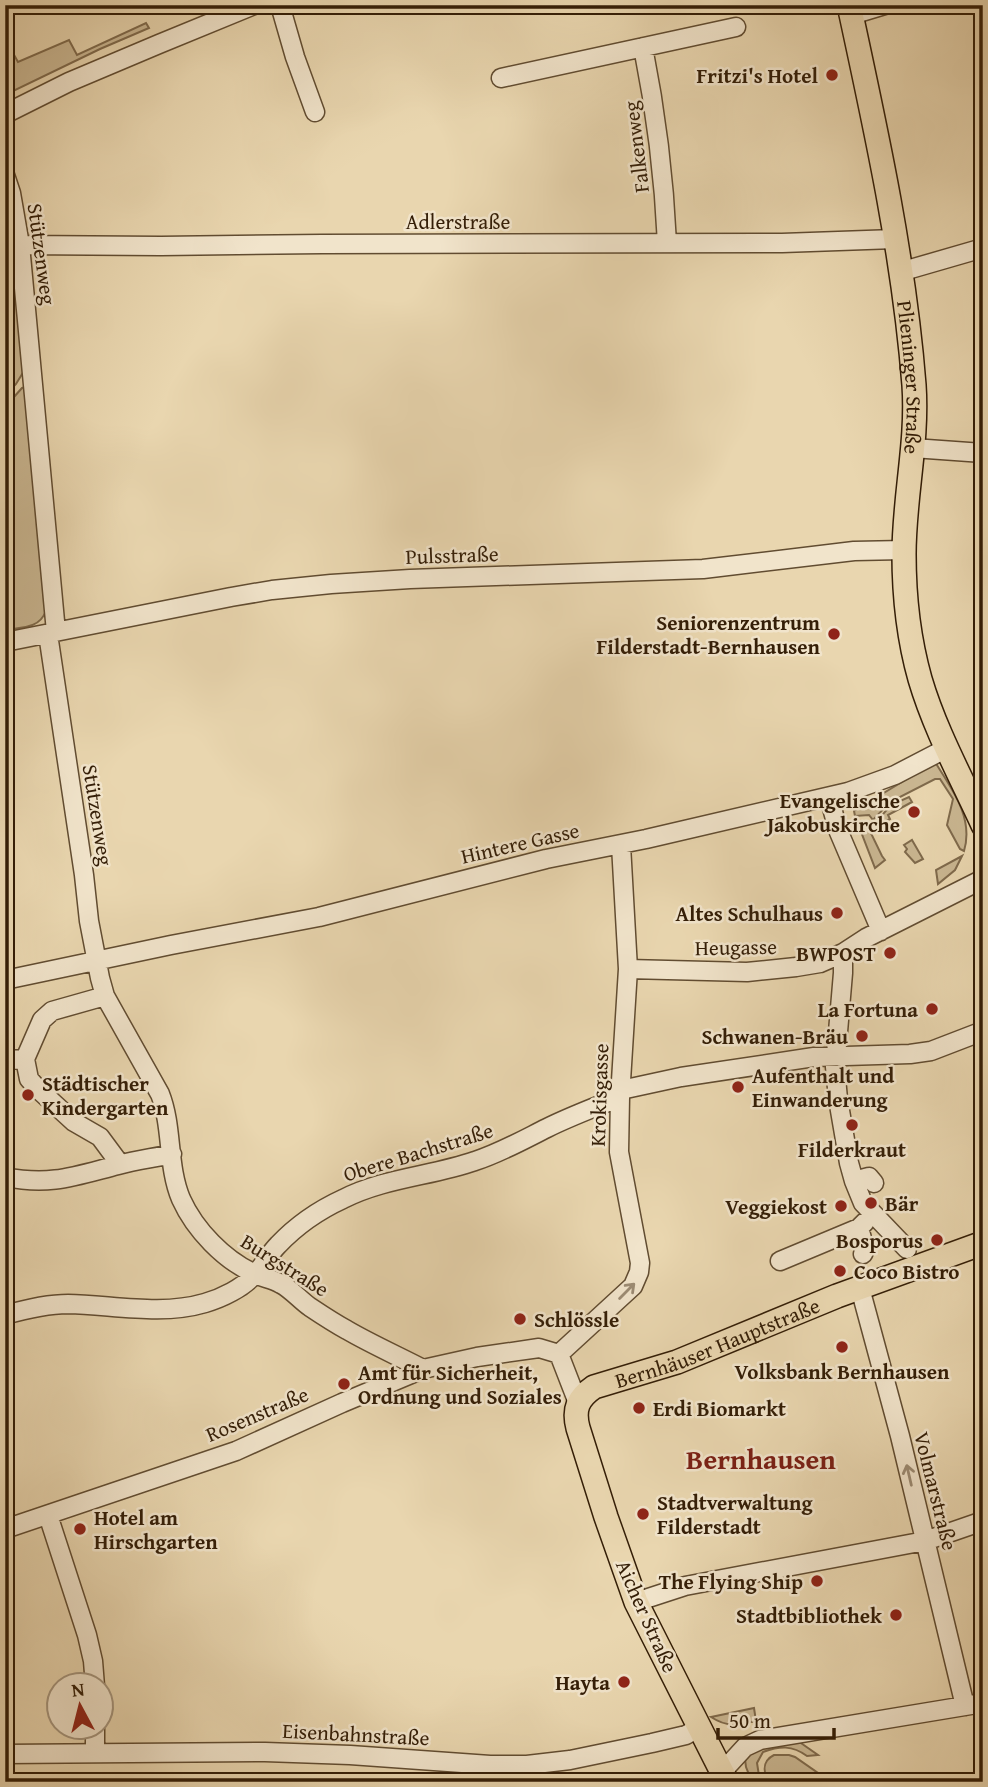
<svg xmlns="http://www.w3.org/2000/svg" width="988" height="1787" font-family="'Gentium Book Plus',serif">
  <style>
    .green { fill: #cab792; stroke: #7f6a4c; stroke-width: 2 }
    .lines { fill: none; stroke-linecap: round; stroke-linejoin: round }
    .minor-casing { stroke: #614c31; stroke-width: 21 }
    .major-casing { stroke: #341e07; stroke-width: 26 }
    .minor { stroke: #f1e4cb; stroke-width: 18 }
    .major { stroke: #e9d6af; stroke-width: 23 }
    .oneway { stroke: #9c8b73 }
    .poi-dot { fill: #8f2418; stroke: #f1e4cb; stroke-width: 2.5 }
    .labels { text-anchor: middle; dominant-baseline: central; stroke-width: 5; stroke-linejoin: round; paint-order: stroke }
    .poi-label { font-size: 21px; font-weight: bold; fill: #341e07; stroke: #f1e4cb; text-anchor: end }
    .street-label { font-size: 21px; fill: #341e07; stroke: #f1e4cb }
    .district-label { font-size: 28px; font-weight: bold; fill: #7a1f14; stroke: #f1e4cb }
  </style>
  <rect width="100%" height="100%" fill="#e9d6af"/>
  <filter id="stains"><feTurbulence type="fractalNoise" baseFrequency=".00286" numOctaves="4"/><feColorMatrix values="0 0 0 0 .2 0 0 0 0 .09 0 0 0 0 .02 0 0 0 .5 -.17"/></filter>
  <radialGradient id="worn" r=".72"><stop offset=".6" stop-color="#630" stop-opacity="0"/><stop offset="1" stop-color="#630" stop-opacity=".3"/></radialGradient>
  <path class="green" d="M146,23L149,28L100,49L5,95V57L13,53L18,62L69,40L77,55Z
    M5,200L14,261L24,371L16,384L5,396Z
    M26,387L46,611C39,629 22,627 5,630V407L22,388Z
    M935,762C952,789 974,818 964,851L960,849L947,825L953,799L940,779H935L890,802L873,820L869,815L855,816L854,811Z
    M909,797L912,802L888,815L890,819L877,826L875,823L891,805Z
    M858,824H865L868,827L882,856L885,860L875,868Z
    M912,840L923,859L915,863L905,852L907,849L904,845Z
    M962,856L955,870L938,884L936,870Z
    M754,1708L756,1721C738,1725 728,1728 711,1717Z
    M798,1741L818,1755L807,1756C792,1745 780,1746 763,1752L757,1763L760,1782H752L746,1767L745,1759L755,1749Z
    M774,1755H789L795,1757L831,1782H768C763,1771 762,1761 774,1755Z"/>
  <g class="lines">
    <defs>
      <path id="minor" d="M280,5L295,57L315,112
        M852,15L885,5
        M643,47C656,112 664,177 667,243
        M501,78L736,27
        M5,114L69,82L159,44L254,5
        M5,175L11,193L20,245L56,632
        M20,245L161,246L322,244L782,243L895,239
        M900,272L983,248
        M913,448L983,453
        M48,634L84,875L89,921L100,978L105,996L160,1094C173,1127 167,1166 181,1199C195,1230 224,1260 255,1274C263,1278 273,1279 281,1284C291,1289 300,1300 310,1307C322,1315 334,1323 347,1330C371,1344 398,1356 423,1369
        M5,642L231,597L272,590L331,584L410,579L703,569L854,551L904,550
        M829,797L838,830L881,931
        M843,953V973L835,1067L838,1099L849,1163L854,1181L863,1203L907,1249
        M628,969L747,972L796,967L820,963L843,953L866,938L983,879
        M5,980L171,945L319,917L546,859L646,839L848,792L895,775L947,748
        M105,996L52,1011L42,1020L25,1059L29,1079L38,1089L74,1122L100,1137L120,1164
        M5,1060L25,1059
        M621,1090L681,1077L814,1057L910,1054L931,1051L983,1031
        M5,1177C51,1186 75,1176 118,1165C136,1160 154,1158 172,1154
        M854,1181L869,1177L874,1183
        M863,1254L865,1249L859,1228L865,1222
        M780,1261L859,1228
        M860,1288L900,1436L965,1706
        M5,1315C26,1309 46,1304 68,1304C113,1305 161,1316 205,1303C222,1298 243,1288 255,1274C264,1265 269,1254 278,1245C296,1226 319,1210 343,1199C384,1178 432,1176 475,1161C500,1153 523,1140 547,1128C571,1116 596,1107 620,1097
        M559,1354L633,1286L639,1272L640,1263L619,1152L620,1097L628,969L621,845
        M48,1515L87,1635L93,1661L95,1686
        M5,1529L236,1451L342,1403L423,1369L477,1357L539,1348L559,1354L578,1403
        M636,1602L685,1586L925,1541L983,1521
        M95,1753V1728
        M5,1754L265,1752L350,1755L490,1765H527L570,1760L652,1743L686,1735L700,1727
        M722,1772L745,1747L760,1740L983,1703"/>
      <g id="major">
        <path id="s1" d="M849,5C876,130 904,257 914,385C918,442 904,497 904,554C904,595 909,640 920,679C935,730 961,777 983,825"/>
        <path id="s2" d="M727,1782L636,1602L606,1517L578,1428C573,1409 578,1398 594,1387L677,1362L837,1296L983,1243"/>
      </g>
    </defs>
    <use href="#minor" class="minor-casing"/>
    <use href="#major" class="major-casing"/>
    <use href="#minor" class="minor"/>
    <use href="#major" class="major"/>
  </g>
  <defs><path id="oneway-shaft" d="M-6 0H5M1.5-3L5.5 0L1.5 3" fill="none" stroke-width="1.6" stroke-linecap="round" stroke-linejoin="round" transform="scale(1.75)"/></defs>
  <g class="oneway">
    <use href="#oneway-shaft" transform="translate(627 1291) rotate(-45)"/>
    <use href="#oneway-shaft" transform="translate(909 1475) rotate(-103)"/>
  </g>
  <g class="poi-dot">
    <circle cx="832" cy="75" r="7"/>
    <circle cx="834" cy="634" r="7"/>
    <circle cx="914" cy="812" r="7"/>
    <circle cx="837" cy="913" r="7"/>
    <circle cx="890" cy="953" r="7"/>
    <circle cx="932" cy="1009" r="7"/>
    <circle cx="862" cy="1036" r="7"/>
    <circle cx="738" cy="1087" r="7"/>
    <circle cx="28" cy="1095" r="7"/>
    <circle cx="852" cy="1125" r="7"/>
    <circle cx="871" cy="1203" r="7"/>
    <circle cx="841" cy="1206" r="7"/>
    <circle cx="937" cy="1240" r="7"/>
    <circle cx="840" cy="1271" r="7"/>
    <circle cx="520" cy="1319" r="7"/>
    <circle cx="842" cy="1347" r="7"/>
    <circle cx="344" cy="1384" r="7"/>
    <circle cx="639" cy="1408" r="7"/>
    <circle cx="643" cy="1514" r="7"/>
    <circle cx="80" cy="1529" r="7"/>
    <circle cx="817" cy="1581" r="7"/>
    <circle cx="896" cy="1615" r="7"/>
    <circle cx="624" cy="1682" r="7"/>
  </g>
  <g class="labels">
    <g class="poi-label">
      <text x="818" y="75">Fritzi's Hotel</text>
      <text x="820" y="622">Seniorenzentrum<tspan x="820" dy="24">Filderstadt-Bernhausen</tspan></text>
      <text x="900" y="800">Evangelische<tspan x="900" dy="24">Jakobuskirche</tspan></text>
      <text x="823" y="913">Altes Schulhaus</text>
      <text x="876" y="953">BWPOST</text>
      <text x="918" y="1009">La Fortuna</text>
      <text x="848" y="1036">Schwanen-Bräu</text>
      <text x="752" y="1075" text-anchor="start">Aufenthalt und<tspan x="752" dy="24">Einwanderung</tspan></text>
      <text x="42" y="1083" text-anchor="start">Städtischer<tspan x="42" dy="24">Kindergarten</tspan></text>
      <text x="852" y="1149" text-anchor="middle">Filderkraut</text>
      <text x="885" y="1203" text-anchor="start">Bär</text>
      <text x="827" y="1206">Veggiekost</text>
      <text x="923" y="1240">Bosporus</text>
      <text x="854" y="1271" text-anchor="start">Coco Bistro</text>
      <text x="534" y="1319" text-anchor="start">Schlössle</text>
      <text x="842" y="1371" text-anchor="middle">Volksbank Bernhausen</text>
      <text x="358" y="1372" text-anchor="start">Amt für Sicherheit,<tspan x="358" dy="24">Ordnung und Soziales</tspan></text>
      <text x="653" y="1408" text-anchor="start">Erdi Biomarkt</text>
      <text x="657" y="1502" text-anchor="start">Stadtverwaltung<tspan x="657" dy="24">Filderstadt</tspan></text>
      <text x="94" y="1517" text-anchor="start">Hotel am<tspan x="94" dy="24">Hirschgarten</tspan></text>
      <text x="803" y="1581">The Flying Ship</text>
      <text x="882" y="1615">Stadtbibliothek</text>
      <text x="610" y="1682">Hayta</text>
    </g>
    <g class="street-label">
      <text transform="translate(636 147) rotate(-97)">Falkenweg</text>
      <text x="458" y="221">Adlerstraße</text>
      <text transform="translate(42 254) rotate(82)">Stützenweg</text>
      <text stroke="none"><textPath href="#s1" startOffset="378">Plieninger Straße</textPath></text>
      <text transform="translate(452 555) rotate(-2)">Pulsstraße</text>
      <text transform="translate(98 815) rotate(81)">Stützenweg</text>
      <text transform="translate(520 843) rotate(-13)">Hintere Gasse</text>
      <text transform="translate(736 947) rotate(-1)">Heugasse</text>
      <text transform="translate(599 1095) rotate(-88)">Krokisgasse</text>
      <text transform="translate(418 1152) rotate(-17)">Obere Bachstraße</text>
      <text transform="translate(285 1265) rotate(32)">Burgstraße</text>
      <text stroke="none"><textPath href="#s2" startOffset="564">Bernhäuser Hauptstraße</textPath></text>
      <text transform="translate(257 1414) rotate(-23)">Rosenstraße</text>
      <text transform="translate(936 1491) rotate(76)">Volmarstraße</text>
      <text transform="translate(647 1616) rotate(66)">Aicher Straße</text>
      <text transform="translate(356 1734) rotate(3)">Eisenbahnstraße</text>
    </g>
    <g class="district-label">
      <text x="761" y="1458">Bernhausen</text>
    </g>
  </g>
  <rect width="988" height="1787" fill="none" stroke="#e9d6af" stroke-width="28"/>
  <rect x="7" y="7" width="974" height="1773" fill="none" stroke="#341e07" stroke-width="3.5"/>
  <rect x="14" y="14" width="960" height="1759" fill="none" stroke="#341e07" stroke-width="2"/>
  <g transform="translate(80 1706) rotate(353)"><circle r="33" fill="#f1e4cb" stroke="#a5957d" stroke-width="2"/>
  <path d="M0-5L12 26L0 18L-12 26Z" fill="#8f2418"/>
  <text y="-10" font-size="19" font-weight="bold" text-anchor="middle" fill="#341e07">N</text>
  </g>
  <path d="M718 1728v10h116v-10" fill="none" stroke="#341e07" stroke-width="3.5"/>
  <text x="729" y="1728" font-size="21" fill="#341e07" stroke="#f1e4cb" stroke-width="5" paint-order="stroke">50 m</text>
  <rect width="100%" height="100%" filter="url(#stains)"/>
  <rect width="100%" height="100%" fill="url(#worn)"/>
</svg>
